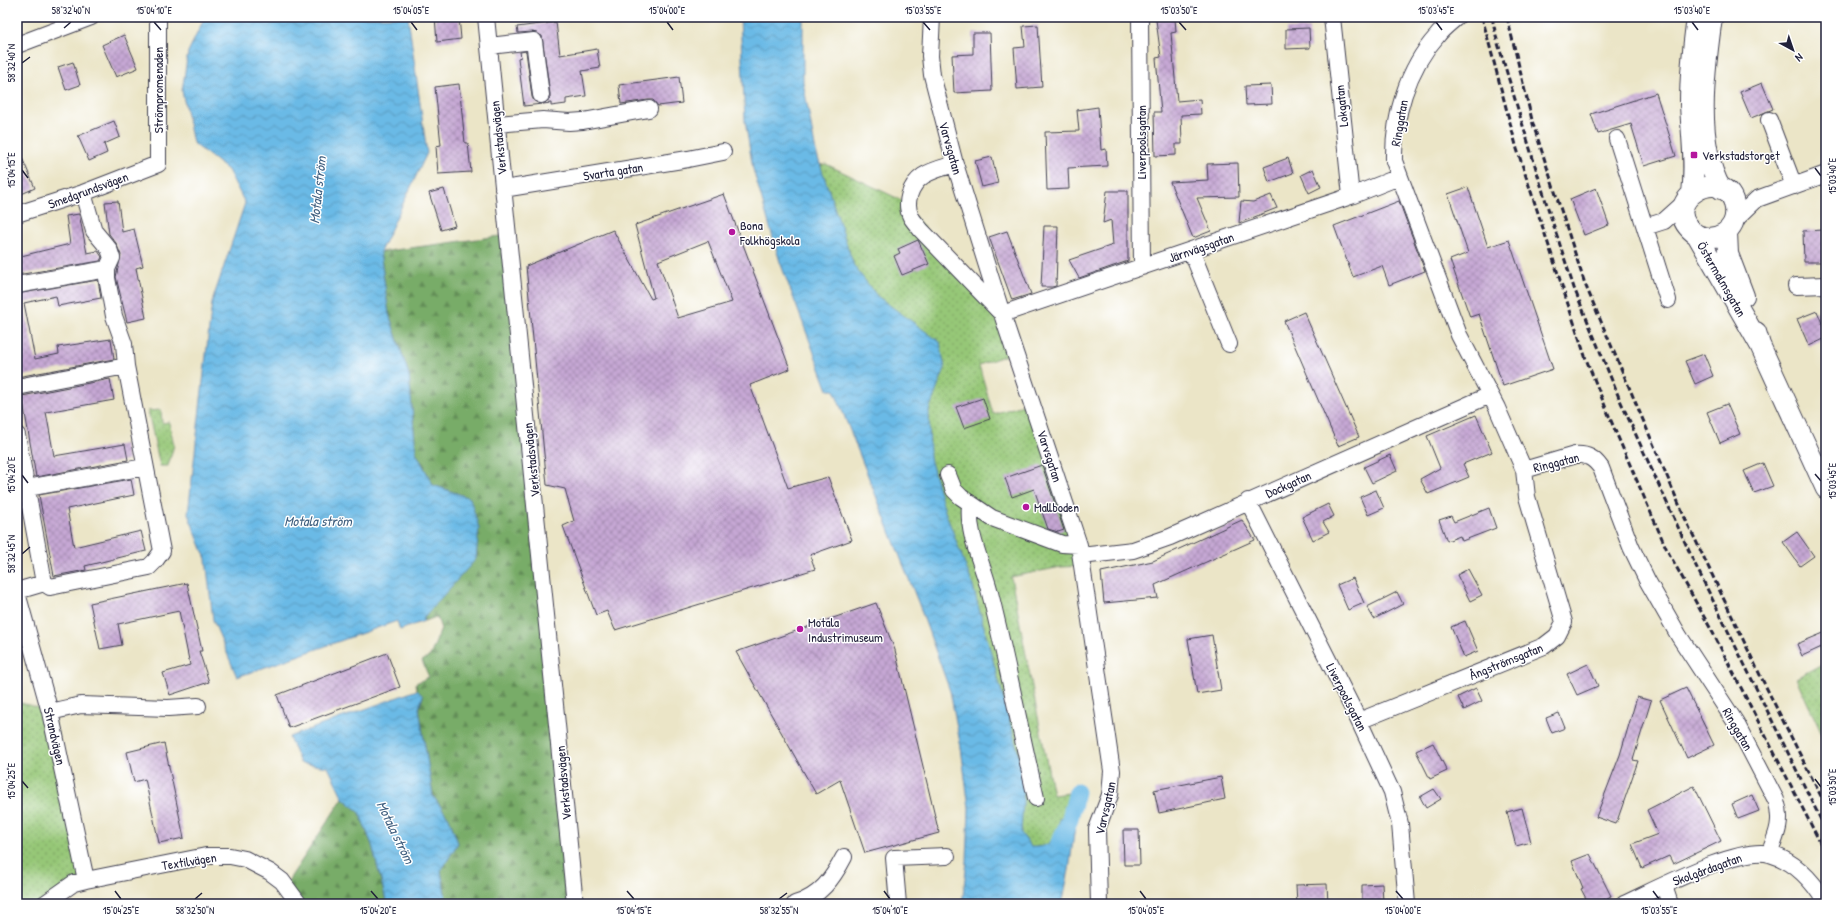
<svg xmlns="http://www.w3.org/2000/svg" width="1843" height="921" font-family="'Patrick Hand',sans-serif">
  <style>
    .forest { fill: url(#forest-firs); stroke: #4d6752 }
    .park { fill: url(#park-dots); stroke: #5c7459 }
    .water { fill: url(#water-waves); stroke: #466e90 }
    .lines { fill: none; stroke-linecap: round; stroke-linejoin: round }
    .canal { stroke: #6bbae6; stroke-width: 17 }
    .building { fill: url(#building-cross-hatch); fill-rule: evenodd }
    .minor-casing { stroke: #403f50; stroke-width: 18 }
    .major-casing { stroke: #403f50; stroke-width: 22 }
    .minor { stroke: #fff; stroke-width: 16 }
    .major { stroke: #fff; stroke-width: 20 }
    .rail { stroke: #22223b; stroke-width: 3; stroke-dasharray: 6 3; stroke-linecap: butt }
    .ticks { fill: none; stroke: #22223b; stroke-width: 1.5 }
    .poi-dot { fill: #b5179e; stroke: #fff; stroke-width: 1.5 }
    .labels { text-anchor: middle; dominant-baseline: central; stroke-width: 3; stroke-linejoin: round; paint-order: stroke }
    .street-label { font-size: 13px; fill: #22223b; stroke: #fff }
    .poi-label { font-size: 13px; fill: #22223b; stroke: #fff; text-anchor: start }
    .water-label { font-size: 14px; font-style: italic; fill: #3f5f7f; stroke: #fff }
    .neatline { fill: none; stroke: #22223b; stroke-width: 1.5 }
    .ticks-label { font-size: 10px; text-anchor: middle; fill: #22223b }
  </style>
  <defs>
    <pattern id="forest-firs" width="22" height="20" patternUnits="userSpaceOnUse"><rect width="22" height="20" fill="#78ac68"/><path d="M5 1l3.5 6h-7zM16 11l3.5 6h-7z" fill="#628c57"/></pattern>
    <pattern id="park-dots" width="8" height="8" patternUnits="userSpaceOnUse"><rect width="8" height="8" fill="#96c777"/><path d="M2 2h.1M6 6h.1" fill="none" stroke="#7aa163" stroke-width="1.8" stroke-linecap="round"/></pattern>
    <pattern id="water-waves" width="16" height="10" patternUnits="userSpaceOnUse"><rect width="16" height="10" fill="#6bbae6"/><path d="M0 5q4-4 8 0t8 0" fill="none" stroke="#5897bc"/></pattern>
    <pattern id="building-cross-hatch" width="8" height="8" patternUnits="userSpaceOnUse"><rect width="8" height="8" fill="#c6a7d4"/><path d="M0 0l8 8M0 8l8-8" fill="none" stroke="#a088ad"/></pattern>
  </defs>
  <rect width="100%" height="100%" fill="#fff"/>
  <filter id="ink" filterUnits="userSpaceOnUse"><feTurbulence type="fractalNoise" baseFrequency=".025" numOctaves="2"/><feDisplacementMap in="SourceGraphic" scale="8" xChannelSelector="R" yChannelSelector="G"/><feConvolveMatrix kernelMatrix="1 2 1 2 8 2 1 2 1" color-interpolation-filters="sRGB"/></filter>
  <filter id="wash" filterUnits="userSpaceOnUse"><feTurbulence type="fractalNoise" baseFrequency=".012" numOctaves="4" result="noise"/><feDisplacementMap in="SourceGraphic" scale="16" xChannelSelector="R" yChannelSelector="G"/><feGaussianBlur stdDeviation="0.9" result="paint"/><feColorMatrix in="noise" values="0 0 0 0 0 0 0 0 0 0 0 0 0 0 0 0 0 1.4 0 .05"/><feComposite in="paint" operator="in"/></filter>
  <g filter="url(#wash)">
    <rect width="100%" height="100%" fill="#ebe5c7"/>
    <path class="forest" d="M507,235L575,904H447L441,871L458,843L449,818L433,796L419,708L423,697L417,690L416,683L429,677L422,661L430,656L441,629L437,617L424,621L423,619L431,609L470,498L433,485L416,452L409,375L389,314L380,252Z
      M343,798L359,812L372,845L387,904H295L284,887Z"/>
    <path class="park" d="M826,164L901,200L1004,324L1015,352L979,365L993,414L1033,402L1085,566L1061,567L1011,577L1053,795L1077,792L1069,822L1037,882L979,715L781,172Z
      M161,410L162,423L169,422L174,445L168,466H160L148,411Z
      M1826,662V743L1796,678Z
      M17,702L52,711L92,884L75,891L53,904H17Z"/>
    <path class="water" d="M205,17H408L427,153L380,252L389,314L409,375L416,452L433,485L470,498L479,528L476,559L423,618L424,621L400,630L397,621L237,677L213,620L206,559L188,514L212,302L245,203L228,170L193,143L182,91L188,52Z
      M740,17H803V82L816,152L854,266L877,296L940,342L945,368L929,410L930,458L945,511L972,583L1018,752L1024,786L1021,833L1031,847C1053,848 1057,835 1060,817L1069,822L1076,819L1069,870L1062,904H962L967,861L969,808L961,748L950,691L918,602L834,390H828L780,262L753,169L745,121Z
      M417,690L423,696L419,708L433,796L449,818L458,843L441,871L447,904H387L372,845L359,812L343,798L328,767L300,763L289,737Z"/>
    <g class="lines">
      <path class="canal" d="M1059,842L1069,822L1077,792"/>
    </g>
    <g id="blocks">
      <path class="building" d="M435,17H459L461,39L437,42Z
        M1175,18L1176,32L1171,33L1177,101L1200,99L1201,114L1181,115L1182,144H1176V155L1155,156L1154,112H1161L1156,58L1161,57L1156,20Z
        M556,22L560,55L597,49L600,68L582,71L586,96L566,99V104L551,106V103L543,104L550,99V94L542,36L533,32L518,33L517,27Z
        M1038,25L1042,87L1017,89L1014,48L1025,47L1023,26Z
        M1309,28L1310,48L1286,49V29Z
        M973,33H990L992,91L954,93L952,55L973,54Z
        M124,35L138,68L116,77L102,45Z
        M526,51L532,97L534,101L542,104L524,106L518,58L521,57L520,52Z
        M73,62L80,85L66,90L58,67Z
        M679,77L682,103L658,106L653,100H648L621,104L619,85Z
        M1762,83L1773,109L1751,118L1740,92Z
        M459,84L465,143H468L471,172L438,174L436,146L441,145L435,87Z
        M1271,85L1272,104L1246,105L1245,86Z
        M1656,93L1676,156L1644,166L1631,124L1598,134L1591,114Z
        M1098,107L1101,150L1106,149L1107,166L1068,168L1069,189L1047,190L1045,132L1079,131L1077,110Z
        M114,121L120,137L104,144L107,153L89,161L78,136Z
        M17,146L35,188L17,196Z
        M992,157L998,183L982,187L975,161Z
        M1288,158L1293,173L1269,182L1264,167Z
        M1238,163L1239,197L1197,198L1211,231L1193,238L1170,182L1208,180L1207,164Z
        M1313,169L1321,187L1309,193L1301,175Z
        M1468,187L1488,247L1509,240L1553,369L1503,386L1479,314L1470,317L1450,260L1468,253L1448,194Z
        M1596,188L1609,225L1584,235L1570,199Z
        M444,189L455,226L441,230L429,193Z
        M1107,191H1128V261L1079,278L1069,260L1113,245L1111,220L1103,223Z
        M724,194L790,369L750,385L788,488L828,477L852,540L810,555L815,569L615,630L607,611L596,615L563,526L574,521L565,489L547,485L526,266L613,230L651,299L654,298L635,225ZM708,241L732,302L678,318L658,261Z
        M1271,195L1277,208L1239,223L1241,201L1253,202Z
        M118,201L122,232L134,229L143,266L136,268L146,318L127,322L116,277L121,255L116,243L109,234L105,202Z
        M1399,201L1425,271L1389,285L1382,266L1353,277L1334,226Z
        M79,214L87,253L98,251L102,257L100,261L17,275V257L70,244L66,216Z
        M1044,226H1058L1056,286L1052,287H1041Z
        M1823,230L1824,262H1804L1803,231Z
        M1007,231L1031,294L1012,300L989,237Z
        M918,240L929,264L902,275L894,256L900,253L898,249Z
        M98,280L101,298L58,306L56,296L24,303L35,359L59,354L58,347L111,339L114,359L17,377V294Z
        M1817,311L1826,333V338L1809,346L1797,319Z
        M1304,312L1359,437L1338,446L1284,321Z
        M1704,354L1713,376L1695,384L1685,361Z
        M110,379L114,400L46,412L54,456L125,444L128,460L36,477L22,396Z
        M983,398L990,419L964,428L956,407Z
        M1727,404L1740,434L1720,443L1707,412Z
        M1476,415L1492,452L1463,464L1469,477L1428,494L1420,479L1440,468L1427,436Z
        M1390,455L1397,471L1372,483L1364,467Z
        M1763,463L1773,486L1754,493L1744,471Z
        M1042,465L1064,530L1058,532L1048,529L1034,489L1012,497L1005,478Z
        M131,479L134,495L67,509L74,547L141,531L146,551L85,566L86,570L54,576L39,495Z
        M1376,490L1384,508L1368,515L1360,497Z
        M1328,504L1334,516L1323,522L1329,532L1313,540L1302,517Z
        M1489,508L1496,528L1462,541L1460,536L1447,541L1439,520L1451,516L1454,522Z
        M1242,520L1255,540L1155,585L1158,598L1104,603L1101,572L1153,561Z
        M1797,532L1814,556L1800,566L1783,542Z
        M1468,569L1482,595L1470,601L1457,575Z
        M1353,578L1364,603L1348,610L1337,585Z
        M187,583L202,651H199L209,682L170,695L163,673L190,665L179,611L118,624L122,645L100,649L90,603Z
        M1397,592L1403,604L1374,619L1367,607Z
        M876,603L895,650L939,833L865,853L840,780L816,794L736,652Z
        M1465,621L1478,651L1464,657L1451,627Z
        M1826,632V645L1802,656L1797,644Z
        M1212,635L1221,690L1197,694L1188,639Z
        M387,653L400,687L289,728L277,695Z
        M1588,664L1598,686L1577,695L1567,674Z
        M1476,688L1482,701L1464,710L1458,697Z
        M1686,688L1714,745L1687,758L1660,700Z
        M1637,697L1651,701L1633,760L1638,761L1616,824L1596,817L1620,755Z
        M1559,713L1565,728L1552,733L1546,718Z
        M164,743L184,838L159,843L145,779L134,782L127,752Z
        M1433,743L1447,771L1430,779L1416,751Z
        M1221,777L1225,799L1159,813L1154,790Z
        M1694,786L1721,841L1673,864L1669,856L1642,868L1632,844L1658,834L1647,810Z
        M1434,789L1441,799L1426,808L1420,797Z
        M1752,795L1759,811L1738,819L1732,804Z
        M1522,808L1531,842L1516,846L1507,812Z
        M1123,830H1139L1140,865H1124Z
        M1590,854L1611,896L1596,904H1589L1581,889L1583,888L1572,861Z
        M1327,884L1328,904H1297L1296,885Z
        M1382,884L1383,902H1362V885Z"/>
    </g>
  </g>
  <g filter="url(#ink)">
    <use href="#blocks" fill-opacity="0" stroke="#403f50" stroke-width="1"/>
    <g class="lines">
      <defs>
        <path id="minor" d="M486,17L575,904
          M932,17L930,56L932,75L955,164L1002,314L1079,545L1112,771L1110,795L1097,829L1099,904
          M1140,17L1142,267
          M1332,17L1351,196
          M17,45L91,17
          M489,46L534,41L541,95
          M1769,120L1794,186
          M497,124L543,120L569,122L583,121L649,109
          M1617,139L1668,300
          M955,164C945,167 932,170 923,176C910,185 904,203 911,217C914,222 918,226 921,230L999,311
          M503,189L688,159L723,152
          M17,214L83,193L158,164V17
          M1734,221L1757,199L1826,174
          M1645,227L1664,221L1684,203
          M1191,250L1229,344
          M17,285L107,269
          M1796,286L1826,285
          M1002,314L1351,196L1399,177
          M17,387L126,366
          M17,435L44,583L17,591
          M1524,470L1575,455C1587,454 1594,458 1601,468L1631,547L1647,580L1679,636L1736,723L1776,800C1783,821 1777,834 1769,854
          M948,475L954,490L961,497L992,518L1062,544L1079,545
          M27,488L145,467
          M1248,501L1359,721L1392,792L1400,824L1407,904
          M970,505C967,535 983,564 990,593C1007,661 1020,730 1036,798
          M1081,556L1133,550L1170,537L1490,395
          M44,583L50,587L149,567L155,561L162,551L126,366L124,344L114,316L107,278V269L112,258L109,249L94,231L83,193
          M17,593L50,712L86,880
          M50,712L81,705L168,708L198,706
          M1359,721L1544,646L1557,636L1564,622L1527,497L1524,470L1497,408L1459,335L1394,161C1393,118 1407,69 1437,36C1442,29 1450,23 1457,17
          M1664,886L1670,904
          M44,904L74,883L86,880L206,856H230L245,859L270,872L282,881L299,904
          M795,904C820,897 833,878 844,857
          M898,904L894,858L947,856
          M1624,904C1655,890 1739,845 1770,854C1795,861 1813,881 1826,903"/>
        <path id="major" d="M1712,17C1705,69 1694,141 1721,189
          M1692,193C1696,163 1691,133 1690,103C1690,74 1693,46 1697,17
          M1727,232L1728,254L1744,296
          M1697,235C1716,243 1738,231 1735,208C1728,159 1651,203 1697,235L1760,345
          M1756,332L1760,345L1826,489"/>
      </defs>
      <use href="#minor" class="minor-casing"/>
      <use href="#major" class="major-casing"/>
      <use href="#minor" class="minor"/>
      <use href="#major" class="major"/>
      <path class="rail" d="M1482,17L1517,149L1586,359L1614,428L1667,550L1713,633L1826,854
        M1492,17L1497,40L1547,205L1574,288L1620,400L1694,562L1826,830
        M1507,17L1533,124L1585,284L1684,516L1761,677L1826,806"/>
    </g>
  </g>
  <path class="ticks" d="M154,22L161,30M411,22L417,30M667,22L673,30M923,22L930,30M1179,22L1186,30M1436,22L1442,30M1692,22L1698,30M64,28L71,22M22,63L30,57M1815,168L1821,176M22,170L28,178M1815,474L1821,481M22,475L28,483M22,554L30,547M1815,779L1821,787M22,781L28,788M115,891L121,899M371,891L378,899M627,891L634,899M884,891L890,899M1140,891L1146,899M1396,891L1403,899M1653,891L1659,899M195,899L202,893M779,899L787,893"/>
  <g class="poi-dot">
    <rect x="1690" y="151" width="8" height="8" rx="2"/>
    <circle cx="732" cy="232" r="4"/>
    <circle cx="1026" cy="507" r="4"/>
    <circle cx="800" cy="629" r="4"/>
  </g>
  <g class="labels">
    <g class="street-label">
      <text transform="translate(158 90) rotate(-90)">Strömpromenaden</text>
      <text transform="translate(1341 106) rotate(-96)">Lokgatan</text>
      <text transform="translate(1399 123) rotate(-80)">Ringgatan</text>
      <text transform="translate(498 138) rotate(-96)">Verkstadsvägen</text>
      <text transform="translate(1141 142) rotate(-90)">Liverpoolsgatan</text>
      <text transform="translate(951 148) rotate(74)">Varvsgatan</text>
      <text transform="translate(613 171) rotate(-9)">Svarta gatan</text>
      <text transform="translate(88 190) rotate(-20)">Smedgrundsvägen</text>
      <text transform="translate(1201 247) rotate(-19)">Järnvägsgatan</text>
      <text transform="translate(1722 279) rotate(60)">Östermalmsgatan</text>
      <text transform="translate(1050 456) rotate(72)">Varvsgatan</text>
      <text transform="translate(531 460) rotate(-96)">Verkstadsvägen</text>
      <text transform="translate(1556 462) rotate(-14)">Ringgatan</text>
      <text transform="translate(1288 484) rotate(-24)">Dockgatan</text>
      <text transform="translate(1506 661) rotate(-22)">Ångströmsgatan</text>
      <text transform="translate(1347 697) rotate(63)">Liverpoolsgatan</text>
      <text transform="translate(1738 729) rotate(60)">Ringgatan</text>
      <text transform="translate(55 736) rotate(77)">Strandvägen</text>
      <text transform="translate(563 783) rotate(-95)">Verkstadsvägen</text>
      <text transform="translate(1105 808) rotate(-77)">Varvsgatan</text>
      <text transform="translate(189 861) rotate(-9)">Textilvägen</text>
      <text transform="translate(1707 869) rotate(-20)">Skolgårdagatan</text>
    </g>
    <g class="poi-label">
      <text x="1702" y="155">Verkstadstorget</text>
      <text x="740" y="225">Bona<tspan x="740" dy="15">Folkhögskola</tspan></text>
      <text x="1034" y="507">Mallboden</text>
      <text x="808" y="622">Motala<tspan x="808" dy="15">Industrimuseum</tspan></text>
    </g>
    <g class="water-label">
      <text transform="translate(317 190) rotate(-84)">Motala ström</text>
      <text x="318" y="520">Motala ström</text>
      <text transform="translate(396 832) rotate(64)">Motala ström</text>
    </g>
  </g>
  <rect width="1843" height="921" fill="none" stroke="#fff" stroke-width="44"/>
  <g transform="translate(1793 50) rotate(140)" stroke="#ffffff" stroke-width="3" paint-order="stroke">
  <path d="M0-3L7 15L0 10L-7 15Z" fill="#22223b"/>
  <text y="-6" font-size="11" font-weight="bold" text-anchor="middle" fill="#22223b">N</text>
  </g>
  <rect x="22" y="22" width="1799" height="877" class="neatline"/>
  <g class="ticks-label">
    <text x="71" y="14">58°32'40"N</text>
    <text x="154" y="14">15°04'10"E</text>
    <text x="411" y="14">15°04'05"E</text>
    <text x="667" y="14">15°04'00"E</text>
    <text x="923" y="14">15°03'55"E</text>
    <text x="1179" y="14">15°03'50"E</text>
    <text x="1436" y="14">15°03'45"E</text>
    <text x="1692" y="14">15°03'40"E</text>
    <text transform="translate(11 63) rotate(-90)" y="4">58°32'40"N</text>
    <text transform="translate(11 170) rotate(-90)" y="4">15°04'15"E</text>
    <text transform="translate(1832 176) rotate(-90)" y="4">15°03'40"E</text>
    <text transform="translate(11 475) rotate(-90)" y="4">15°04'20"E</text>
    <text transform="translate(1832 481) rotate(-90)" y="4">15°03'45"E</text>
    <text transform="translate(11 554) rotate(-90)" y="4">58°32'45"N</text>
    <text transform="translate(11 781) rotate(-90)" y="4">15°04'25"E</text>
    <text transform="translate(1832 787) rotate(-90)" y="4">15°03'50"E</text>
    <text x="121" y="914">15°04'25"E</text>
    <text x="195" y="914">58°32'50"N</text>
    <text x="378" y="914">15°04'20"E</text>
    <text x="634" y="914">15°04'15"E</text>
    <text x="779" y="914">58°32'55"N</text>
    <text x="890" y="914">15°04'10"E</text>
    <text x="1146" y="914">15°04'05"E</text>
    <text x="1403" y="914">15°04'00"E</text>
    <text x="1659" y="914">15°03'55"E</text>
  </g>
</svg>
